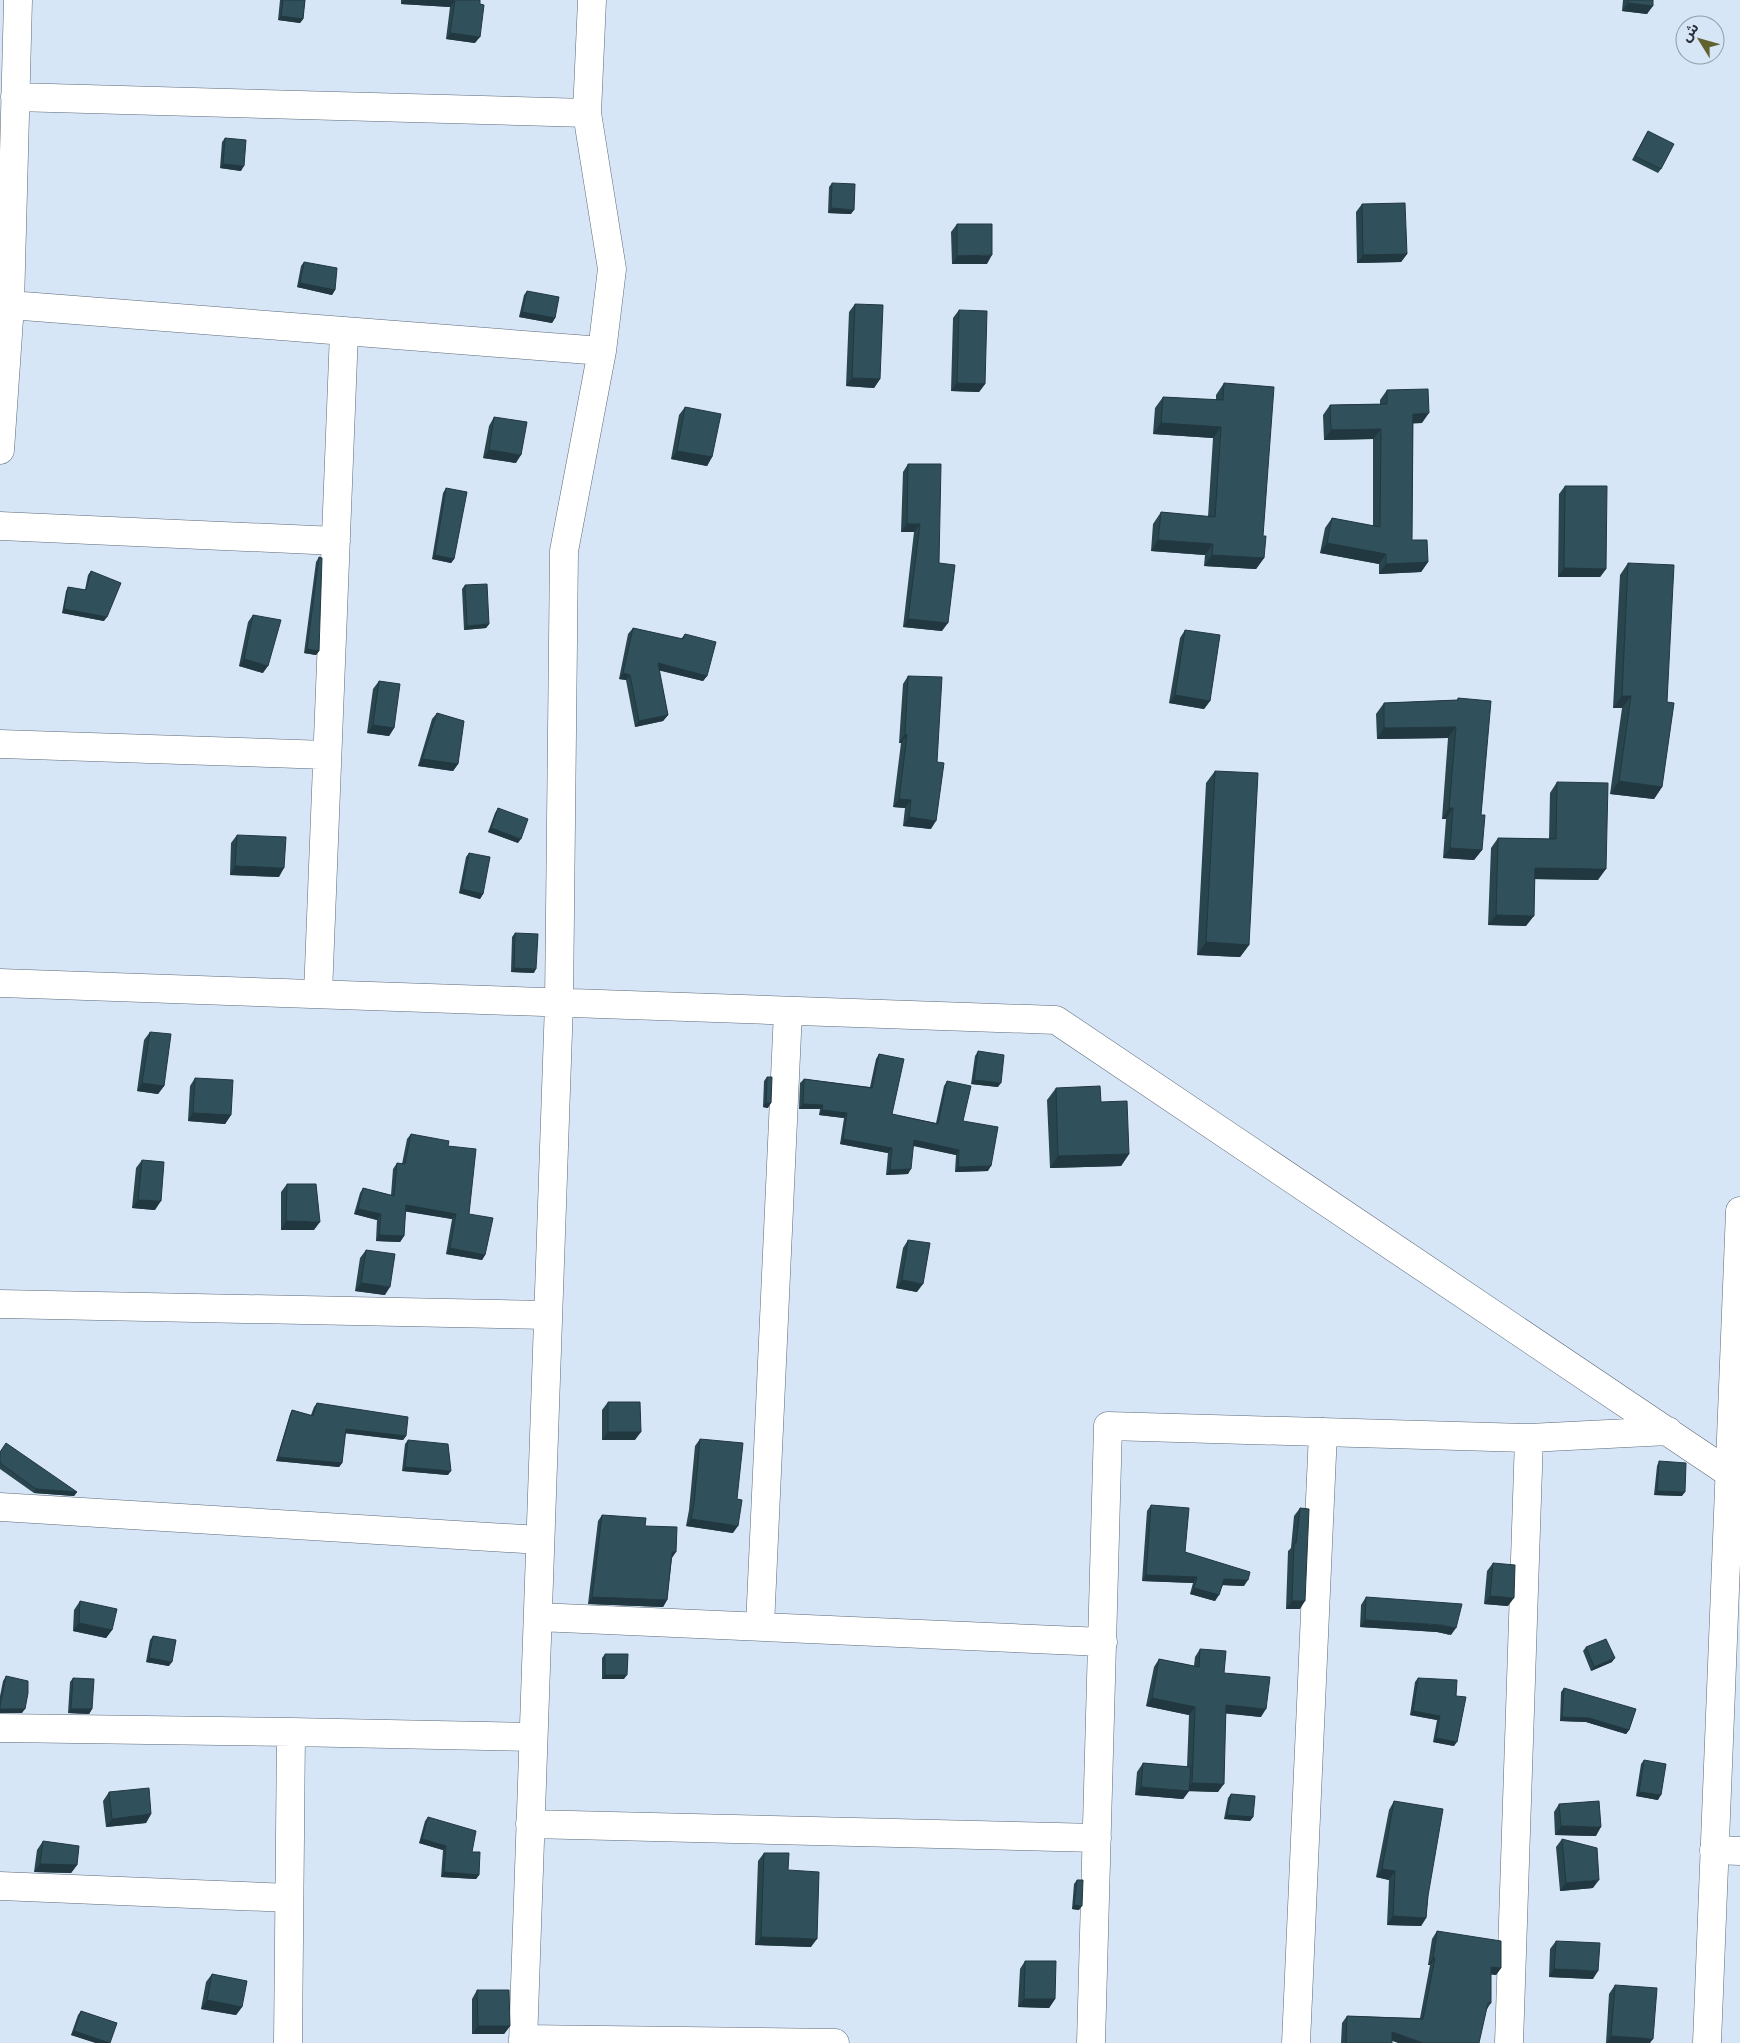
<svg xmlns="http://www.w3.org/2000/svg" width="1740" height="2043" font-family="'Fira Sans','Noto Sans Arabic',sans-serif">
  <style>
    .lines { fill: none; stroke-linecap: round; stroke-linejoin: round }
    .minor-casing { stroke: #5b6977; stroke-width: 29 }
    .secondary-casing { stroke: #5b6977; stroke-width: 29 }
    .minor { stroke: #fff; stroke-width: 28 }
    .secondary { stroke: #fff; stroke-width: 28 }
    .wall { fill: #29454e }
    .shaded-wall { fill: #223840 }
    .building { fill: #30505b; stroke: #223840 }
  </style>
  <rect width="100%" height="100%" fill="#d6e6f7"/>
  <g class="lines">
    <defs>
      <path id="minor" d="M15,97L587,113
        M10,305L602,351
        M0,450L10,305L18,0
        M0,526L336,541
        M0,744L327,755
        M0,983L1056,1020L1729,1473
        M318,994L344,332
        M0,1304L548,1315
        M0,1507L540,1540
        M538,1617L1103,1642
        M760,1626L788,1011
        M0,1728L291,1732L533,1737
        M530,1824L1097,1838
        M1714,1850L1740,1851
        M0,1886L289,1898
        M523,2039L835,2043
        M288,2043L291,1732
        M523,2043L559,1003L564,551L602,351L612,269L587,113L592,0
        M1091,2043L1108,1426L1529,1438L1668,1431
        M1296,2043L1323,1432
        M1509,2043L1529,1438"/>
      <path id="secondary" d="M1707,2043L1740,1211"/>
    </defs>
    <use href="#minor" class="minor-casing"/>
    <use href="#secondary" class="secondary-casing"/>
    <use href="#minor" class="minor"/>
    <use href="#secondary" class="secondary"/>
  </g>
  <path class="wall" d="M280,0H305L303,19L300,23L278,20Z
    M401,0H480L475,43L446,39L450,7L401,4Z
    M1623,0H1653L1647,14L1622,11Z
    M1648,131L1661,169L1658,173L1632,160L1645,136Z
    M225,138L241,171L220,168L222,142Z
    M832,183L851,214L828,213L829,187Z
    M1362,204L1407,254L1401,262L1357,263L1356,212Z
    M957,224L987,264H952L951,232Z
    M304,262L335,290L332,295L297,287L301,266Z
    M527,291L555,318L552,323L519,317L524,295Z
    M855,304L880,379L874,388L846,386L849,312Z
    M959,310L985,384L979,392L951,391L953,318Z
    M1224,383L1263,536L1264,558L1256,569L1204,566L1205,555L1151,551L1153,524L1161,512L1208,517L1213,438L1153,434L1155,408L1163,397L1216,400V395Z
    M1387,390L1422,423H1413L1412,540L1428,562L1421,572L1379,574V564L1320,553L1325,528L1332,518L1373,526V439L1324,440L1323,415L1330,405L1380,404V400Z
    M685,407L712,457L707,466L671,459L679,415Z
    M494,417L516,463L483,458L489,426Z
    M908,464L939,563L942,631L903,627L914,532H901L903,472Z
    M1565,486L1606,569L1600,577H1558L1559,494Z
    M446,488L454,559L451,563L432,559L443,493Z
    M319,557V651L316,655L304,653L316,562Z
    M1628,563L1662,787L1654,799L1610,794L1622,708H1613L1620,575Z
    M91,571L104,621L62,613L66,591L68,587L85,590L88,575Z
    M465,585L489,624L486,628L464,630L462,589Z
    M253,615L263,673L239,666L248,622Z
    M633,628L681,639L685,634L707,676L703,681L659,670L668,715L663,721L635,727L626,680L619,679L628,634Z
    M1185,630L1210,701L1204,709L1169,703L1180,638Z
    M908,676L931,829L903,826L905,808L893,807L901,743H899L903,684Z
    M379,681L394,728L389,736L367,733L373,689Z
    M1458,698L1481,815L1482,850L1474,860L1443,858L1446,819H1442L1448,738L1377,739L1376,714L1384,703L1457,700Z
    M437,713L458,764L453,771L418,766L432,719Z
    M1215,771L1249,945L1240,957L1197,955L1206,783Z
    M1557,782L1598,880L1535,879L1526,926L1488,925L1491,848L1498,838L1549,839L1550,793Z
    M498,808L518,843L488,832L495,813Z
    M237,835L279,877L230,875L231,843Z
    M469,853L483,894L480,899L459,893L466,857Z
    M515,933L534,973L511,972L512,937Z
    M150,1032L164,1086L158,1094L137,1091L144,1040Z
    M978,1051L998,1087L971,1084L975,1056Z
    M879,1054L892,1114L936,1123L944,1086L947,1081L963,1121L988,1171L955,1172L956,1155L913,1146L908,1174L886,1175L888,1153L840,1144L844,1118L819,1115L820,1109H799L800,1083L804,1079L870,1087L876,1059Z
    M767,1077L768,1108L763,1107L764,1081Z
    M195,1078L231,1115L225,1124L188,1121L190,1086Z
    M1056,1088L1101,1102L1129,1154L1121,1166L1050,1168L1047,1100Z
    M411,1134L448,1146L469,1214L485,1255L482,1260L446,1254L452,1219L405,1211L404,1236L400,1242L376,1241L377,1220L354,1214L360,1193L363,1188L391,1195L393,1169L397,1163L402,1164L407,1139Z
    M142,1160L155,1210L132,1208L136,1168Z
    M287,1184L314,1230H281V1192Z
    M908,1240L917,1292L896,1288L903,1248Z
    M366,1250L385,1295L355,1291L360,1258Z
    M608,1402L635,1440H602V1410Z
    M317,1403L406,1436L403,1440L345,1433L342,1463L339,1467L276,1461L290,1414L292,1410L311,1415L314,1407Z
    M700,1439L733,1533L686,1526L689,1510L695,1446Z
    M408,1440L448,1475L402,1471L405,1444Z
    M0,1452L77,1492L74,1496L34,1493L0,1469Z
    M1659,1461L1682,1496L1654,1495L1657,1466Z
    M1151,1505L1185,1552L1244,1586L1223,1585L1215,1601L1190,1594L1193,1583L1142,1581L1147,1511Z
    M1300,1508V1609H1286L1288,1551L1291,1548L1294,1516Z
    M602,1515L645,1526L672,1558L667,1600L663,1607L588,1604L598,1521Z
    M1493,1563L1508,1606L1484,1604L1487,1571Z
    M1366,1597L1451,1635L1437,1632L1360,1627L1361,1605Z
    M80,1601L112,1630L106,1638L73,1631L74,1610Z
    M153,1636L169,1666L146,1662L150,1640Z
    M1586,1647L1612,1662L1591,1671L1583,1651Z
    M1200,1649L1224,1673L1261,1717L1226,1713L1218,1792L1189,1791L1183,1799L1135,1795L1137,1772L1143,1763L1187,1767L1189,1715L1146,1706L1154,1667L1159,1659L1194,1666L1195,1657Z
    M605,1654L624,1679H602V1658Z
    M6,1676L22,1713H0V1696L3,1681Z
    M73,1678L92,1709L89,1714L68,1713L70,1682Z
    M1418,1678L1456,1696L1454,1746L1433,1742L1437,1720L1410,1715L1415,1682Z
    M1564,1688L1629,1730L1626,1734L1586,1722L1560,1721L1561,1692Z
    M1644,1760L1658,1800L1636,1796L1641,1764Z
    M109,1792L151,1814L146,1823L106,1827L103,1801Z
    M1231,1794L1253,1817L1250,1821L1224,1819L1228,1798Z
    M1394,1801L1428,1896L1426,1918L1421,1926L1387,1925L1389,1880L1376,1877L1389,1810Z
    M1559,1804L1596,1836L1555,1835L1554,1812Z
    M428,1817L472,1852L479,1875L476,1879L441,1877L443,1850L419,1843L425,1821Z
    M1562,1839L1593,1888L1560,1891L1556,1847Z
    M43,1841L77,1865L71,1873L34,1872L37,1850Z
    M764,1853L811,1947L755,1945L758,1861Z
    M1077,1880L1079,1910L1072,1909L1074,1884Z
    M1437,1931L1501,1968L1496,1975L1491,1974V2003L1487,2009L1392,2041V2043H1341L1342,2023L1347,2016L1420,2018L1430,1965H1428L1432,1939Z
    M1556,1941L1593,1979L1549,1977L1550,1949Z
    M1025,1961L1055,1999L1049,2008L1018,2007L1020,1969Z
    M212,1974L242,2007L236,2015L201,2009L206,1982Z
    M1615,1985L1650,2043H1606L1609,1994Z
    M477,1990L510,2026L504,2034H472V1999Z
    M81,2011L109,2043H96L71,2035L78,2015Z"/>
  <path class="shaded-wall" d="M404,0H442L455,1L450,7L401,4Z
    M1628,3L1653,6L1647,14L1622,11Z
    M281,16L303,19L300,23L278,20Z
    M450,33L480,37L475,43L446,39Z
    M223,164L244,166L241,171L220,168Z
    M831,208L854,210L851,214L828,213Z
    M1407,254L1401,262L1357,263L1363,255Z
    M992,255L987,264H952L957,256Z
    M300,283L335,290L332,295L297,287Z
    M522,312L555,318L552,323L519,317Z
    M852,378L880,379L874,388L846,386Z
    M957,383L985,384L979,392L951,391Z
    M1429,413L1422,423L1406,424L1413,414Z
    M1161,423L1221,427L1213,438L1153,434Z
    M1381,429L1373,439L1324,440L1331,430Z
    M489,450L521,455L516,463L483,458Z
    M677,451L712,457L707,466L671,459Z
    M907,524H920L914,532H901Z
    M1158,540L1213,544L1205,555L1151,551Z
    M1327,543L1386,554L1379,564L1320,553Z
    M435,555L454,559L451,563L432,559Z
    M1212,555L1264,558L1256,569L1204,566Z
    M1428,562L1421,572L1379,574L1386,564Z
    M1564,568L1606,569L1600,577H1558Z
    M64,609L107,617L104,621L62,613Z
    M908,619L948,623L942,631L903,627Z
    M489,624L486,628L464,630L467,626Z
    M307,649L319,651L316,655L304,653Z
    M244,659L268,666L263,673L239,666Z
    M658,663L707,676L703,681L653,669Z
    M623,673L630,675L626,680L619,679Z
    M1175,695L1210,701L1204,709L1169,703Z
    M1622,696H1631L1622,708H1613Z
    M668,715L663,721L635,727L639,721Z
    M373,725L394,728L389,736L367,733Z
    M1456,727L1448,738L1377,739L1384,728Z
    M905,734L907,735L901,743H899Z
    M422,759L458,764L453,771L418,766Z
    M1619,781L1662,787L1654,799L1610,794Z
    M899,799L911,800L905,808L893,807Z
    M1449,808H1453L1446,819H1442Z
    M909,817L936,821L931,829L903,826Z
    M491,828L521,839L518,843L488,832Z
    M1450,848L1482,850L1474,860L1443,858Z
    M235,866L284,868L279,877L230,875Z
    M1535,868L1606,869L1598,880L1528,879Z
    M462,889L483,894L480,899L459,893Z
    M1496,915L1534,916L1526,926L1488,925Z
    M1206,942L1249,945L1240,957L1197,955Z
    M514,968L536,969L534,973L511,972Z
    M974,1080L1001,1083L998,1087L971,1084Z
    M142,1083L164,1086L158,1094L137,1091Z
    M766,1103H771L768,1108L763,1107Z
    M803,1104L823,1105L820,1109H799Z
    M822,1110L847,1113L844,1118L819,1115Z
    M193,1113L231,1115L225,1124L188,1121Z
    M843,1139L892,1148L888,1153L840,1144Z
    M914,1140L959,1150L956,1155L911,1145Z
    M1129,1154L1121,1166L1050,1168L1058,1156Z
    M991,1166L988,1171L955,1172L958,1167Z
    M911,1169L908,1174L886,1175L890,1170Z
    M138,1200L161,1201L155,1210L132,1208Z
    M406,1205L456,1214L452,1219L402,1211Z
    M358,1209L381,1214L377,1220L354,1214Z
    M286,1221L320,1222L314,1230H281Z
    M379,1235L404,1236L400,1242L376,1241Z
    M450,1248L485,1255L482,1260L446,1254Z
    M902,1280L923,1284L917,1292L896,1288Z
    M361,1283L390,1287L385,1295L355,1291Z
    M346,1429L406,1436L403,1440L343,1433Z
    M608,1432H641L635,1440H602Z
    M278,1457L342,1463L339,1467L276,1461Z
    M405,1467L451,1471L448,1475L402,1471Z
    M36,1489L77,1492L74,1496L34,1493Z
    M1657,1491L1685,1492L1682,1496L1654,1495Z
    M691,1519L738,1526L733,1533L686,1526Z
    M672,1552H676L672,1558Z
    M1146,1575L1197,1577L1193,1583L1142,1581Z
    M1224,1579L1248,1580L1244,1586L1220,1585Z
    M1194,1588L1219,1595L1215,1601L1190,1594Z
    M1490,1596L1514,1598L1508,1606L1484,1604Z
    M592,1597L667,1600L663,1607L588,1604Z
    M1292,1601H1305L1300,1609H1286Z
    M1365,1620L1442,1625L1456,1628L1451,1635L1437,1632L1360,1627Z
    M79,1623L112,1630L106,1638L73,1631Z
    M149,1658L172,1662L169,1666L146,1662Z
    M1615,1658L1612,1662L1591,1671L1594,1667Z
    M605,1675H627L624,1679H602Z
    M1152,1698L1195,1707L1189,1715L1146,1706Z
    M1226,1705L1266,1709L1261,1717L1220,1713Z
    M0,1709H25L22,1713H0Z
    M71,1709H92L89,1714L68,1713Z
    M1413,1711L1440,1716L1437,1720L1410,1715Z
    M1562,1717L1589,1718L1629,1730L1626,1734L1586,1722L1560,1721Z
    M1436,1738L1457,1742L1454,1746L1433,1742Z
    M1192,1783L1224,1784L1218,1792L1188,1791H1189L1183,1799L1135,1795L1141,1787L1186,1791Z
    M1639,1792L1661,1795L1658,1800L1636,1796Z
    M151,1814L146,1823L106,1827L112,1819Z
    M1227,1815L1253,1817L1250,1821L1224,1819Z
    M1561,1826L1601,1827L1596,1836L1555,1835Z
    M422,1839L446,1846L443,1850L419,1843Z
    M40,1864L77,1865L71,1873L34,1872Z
    M1382,1869L1395,1871L1389,1880L1376,1877Z
    M444,1872L479,1875L476,1879L441,1877Z
    M1599,1880L1593,1888L1560,1891L1566,1883Z
    M1074,1905L1082,1906L1079,1910L1072,1909Z
    M1393,1916L1426,1918L1421,1926L1387,1925Z
    M761,1937L817,1939L811,1947L755,1945Z
    M1433,1958H1435L1430,1965H1428Z
    M1491,1967L1501,1968L1496,1975L1486,1974Z
    M1554,1969L1598,1971L1593,1979L1549,1977Z
    M1024,1999H1055L1049,2008L1018,2007Z
    M207,2000L242,2007L236,2015L201,2009Z
    M478,2026H510L504,2034H472Z
    M74,2031L110,2043H96L71,2035Z
    M1392,2032L1424,2043H1398L1387,2039Z
    M1611,2036L1653,2039L1650,2043H1607Z"/>
  <path class="building" d="M283,0H305L303,19L281,16Z
    M442,0H480V4L484,5L480,37L450,33L455,1Z
    M1628,0H1653V6L1628,3Z
    M1648,131L1674,144L1661,169L1635,156Z
    M225,138L246,140L244,166L223,164Z
    M832,183L855,184L854,210L831,208Z
    M1405,203L1407,254L1363,255L1362,204Z
    M957,224H992V255L957,256Z
    M304,262L337,268L335,290L300,283Z
    M527,291L559,297L555,318L522,312Z
    M855,304L883,305L880,379L852,378Z
    M959,310L987,311L985,384L957,383Z
    M1224,383L1274,387L1263,536H1266L1264,558L1212,555L1213,544L1158,540L1161,512L1215,517L1221,427L1161,423L1163,397L1223,400Z
    M1428,389L1429,413L1413,414L1412,540H1427L1428,562L1386,564V554L1327,543L1332,518L1380,527L1381,429L1331,430L1330,405L1387,404V390Z
    M685,407L721,414L712,457L677,451Z
    M494,417L527,422L521,455L489,450Z
    M908,464H941L939,563L955,565L948,623L908,619L920,524H907Z
    M1565,486H1607L1606,569L1564,568Z
    M446,488L467,492L454,559L435,555Z
    M319,557L322,558L319,651L307,649Z
    M1628,563L1674,565L1667,702L1674,703L1662,787L1619,781L1631,696H1622Z
    M91,571L121,583L107,617L64,609L68,587L86,590Z
    M487,584L489,624L467,626L465,585Z
    M253,615L281,620L268,666L244,659Z
    M633,628L683,639L685,634L716,642L707,676L658,663L668,715L639,721L630,675L623,673Z
    M1185,630L1220,635L1210,701L1175,695Z
    M908,676L942,677L937,762L944,763L936,821L909,817L911,800L899,799L907,735L905,734Z
    M379,681L400,684L394,728L373,725Z
    M1458,698L1491,701L1481,815H1485L1482,850L1450,848L1453,808H1449L1456,727L1384,728V703L1458,700Z
    M437,713L464,721L458,764L422,759Z
    M1215,771L1258,773L1249,945L1206,942Z
    M1557,782L1608,783L1606,869L1535,868L1534,916L1496,915L1498,838L1556,839Z
    M498,808L528,819L521,839L491,828Z
    M237,835L286,837L284,868L235,866Z
    M469,853L490,857L483,894L462,889Z
    M515,933L538,934L536,969L514,968Z
    M150,1032L171,1034L164,1086L142,1083Z
    M978,1051L1004,1055L1001,1083L974,1080Z
    M879,1054L904,1059L892,1114L938,1124L947,1081L971,1086L963,1121L998,1127L991,1166L958,1167L959,1150L914,1140L911,1169L890,1170L892,1148L843,1139L847,1113L822,1110L823,1105L803,1104L804,1079L872,1088Z
    M767,1077H772L771,1103H766Z
    M195,1078L233,1080L231,1115L193,1113Z
    M1100,1086L1101,1102L1127,1101L1129,1154L1058,1156L1056,1088Z
    M411,1134L449,1141L448,1146L476,1149L469,1214L493,1218L485,1255L450,1248L456,1214L406,1205L404,1236L379,1235L381,1214L358,1209L363,1188L394,1196L397,1163L405,1164Z
    M142,1160L164,1162L161,1201L138,1200Z
    M287,1184H316L320,1222L286,1221Z
    M908,1240L930,1243L923,1284L902,1280Z
    M366,1250L395,1254L390,1287L361,1283Z
    M608,1402H640L641,1432H608Z
    M317,1403L408,1417L406,1436L346,1429L342,1463L278,1457L292,1410L313,1416Z
    M700,1439L743,1443L737,1499L742,1500L738,1526L691,1519L694,1504Z
    M408,1440L448,1444L451,1471L405,1467Z
    M6,1443L77,1492L36,1489L0,1463V1452Z
    M1659,1461L1686,1463L1685,1492L1657,1491Z
    M1151,1505L1189,1508L1185,1552L1250,1572L1248,1580L1224,1579L1219,1595L1194,1588L1197,1577L1146,1575Z
    M1300,1508L1309,1509L1305,1601H1292L1294,1543H1296Z
    M602,1515L646,1518L645,1526L677,1527L676,1552H672L667,1600L592,1597Z
    M1493,1563L1515,1565L1514,1598L1490,1596Z
    M1366,1597L1462,1604L1456,1628L1442,1625L1365,1620Z
    M80,1601L117,1609L112,1630L79,1623Z
    M153,1636L176,1640L172,1662L149,1658Z
    M1606,1639L1615,1658L1594,1667L1586,1647Z
    M1200,1649L1226,1651L1224,1673L1270,1677L1266,1709L1226,1705L1224,1784L1192,1783L1195,1707L1152,1698L1159,1659L1199,1667Z
    M605,1654H628L627,1675H605Z
    M6,1676L28,1681V1693L25,1709H0V1706Z
    M73,1678L94,1679L92,1709H71Z
    M1418,1678L1457,1680L1456,1696L1466,1697L1457,1742L1436,1738L1440,1716L1413,1711Z
    M1564,1688L1636,1709L1629,1730L1589,1718L1562,1717Z
    M1644,1760L1666,1764L1661,1795L1639,1792Z
    M1143,1763L1191,1767L1189,1791L1141,1787Z
    M149,1788L151,1814L112,1819L109,1792Z
    M1231,1794L1255,1796L1253,1817L1227,1815Z
    M1394,1801L1443,1809L1428,1896L1426,1918L1393,1916L1395,1871L1382,1869Z
    M1599,1801L1601,1827L1561,1826L1559,1804Z
    M428,1817L476,1831L472,1852H480L479,1875L444,1872L446,1846L422,1839Z
    M1562,1839L1597,1848L1599,1880L1566,1883Z
    M43,1841L79,1846L77,1865L40,1864Z
    M764,1853H789L788,1870L819,1872L817,1939L761,1937Z
    M1077,1880H1083L1082,1906L1074,1905Z
    M1437,1931L1501,1941V1968L1491,1967V2003H1488L1479,2043H1424L1392,2032V2043H1346L1347,2016L1423,2019L1435,1958H1433Z
    M1556,1941L1600,1943L1598,1971L1554,1969Z
    M1025,1961H1056L1055,1999H1024Z
    M212,1974L247,1981L242,2007L207,2000Z
    M1615,1985L1657,1988L1653,2039L1611,2036Z
    M477,1990H509L510,2026H478Z
    M81,2011L117,2023L110,2043L74,2031Z"/>
  <g transform="translate(1700 40) rotate(307)"><circle r="24" fill="#d6e6f7" stroke="#919daa"/>
  <path d="M0-4L9 19L0 12L-9 19Z" fill="#61622f"/>
  <text y="-8" font-size="14" font-weight="bold" text-anchor="middle" fill="#2a3036">ش</text>
  </g>
</svg>
